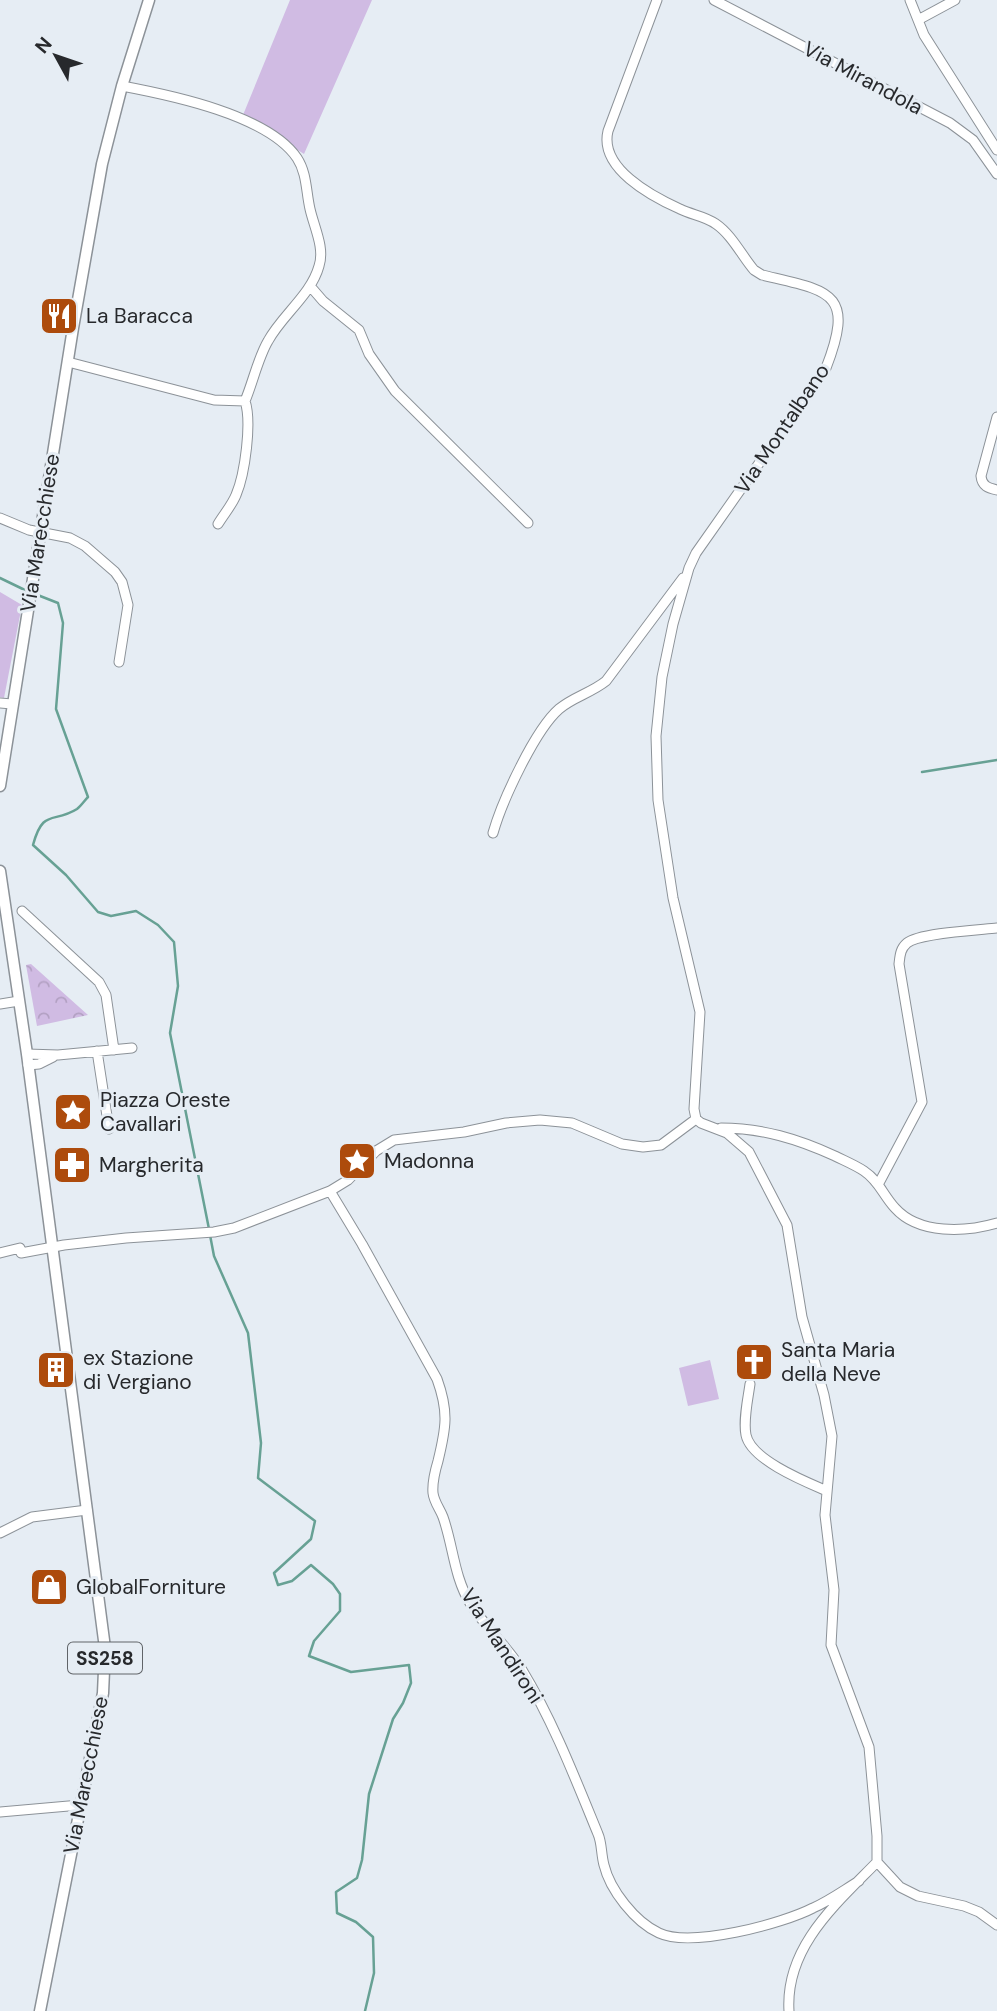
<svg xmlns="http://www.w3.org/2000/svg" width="997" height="2011" font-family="'DM Sans',sans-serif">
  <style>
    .grass { fill: #d0bbe3 }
    .park { fill: url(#park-crowns) }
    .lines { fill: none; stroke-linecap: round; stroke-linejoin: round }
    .stream { stroke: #67a194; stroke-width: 2.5 }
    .minor-casing { stroke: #8c9298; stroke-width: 11 }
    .major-casing { stroke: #8c9298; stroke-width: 13 }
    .minor { stroke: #fff; stroke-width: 9 }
    .major { stroke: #fff; stroke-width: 10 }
    .labels { text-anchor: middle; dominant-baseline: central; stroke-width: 6; stroke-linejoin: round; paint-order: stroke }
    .shield { fill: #e6edf4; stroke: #606468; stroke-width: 2 }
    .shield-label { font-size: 19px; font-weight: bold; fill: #27292c }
    .street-label { font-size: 21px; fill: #27292c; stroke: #e6edf4 }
    .poi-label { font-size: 21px; fill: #27292c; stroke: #e6edf4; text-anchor: start }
  </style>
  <defs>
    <pattern id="park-crowns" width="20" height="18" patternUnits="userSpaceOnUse" patternTransform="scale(1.75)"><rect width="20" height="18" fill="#d0bbe3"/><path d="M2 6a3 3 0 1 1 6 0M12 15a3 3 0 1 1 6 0" fill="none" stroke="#b3a1c3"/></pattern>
  </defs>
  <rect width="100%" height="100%" fill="#e6edf4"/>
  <path class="grass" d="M290,0H372L304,154L243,115Z
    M0,592L22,605L4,698L0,697Z
    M710,1360L719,1399L688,1406L679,1368Z"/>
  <path class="park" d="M31,964L88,1015L37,1026L26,965Z"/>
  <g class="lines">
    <path class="stream" d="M0,578L29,592
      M35,594L58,603L63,623L56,709L88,797C85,800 81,806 77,809C53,824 43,808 33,845L66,875L98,912L111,916L136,911L158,925L174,942L178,986L170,1033L209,1229
      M922,772L997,760
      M210,1235L214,1256L248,1333L261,1443L258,1478L315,1521L311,1539L274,1573L278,1585L292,1581L311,1565L333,1584L340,1594V1611L314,1641L309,1656L351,1672L409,1665L411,1683L403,1703L393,1719L369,1794L362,1860L357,1878L336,1892L337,1913L356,1922L373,1937L374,1973L365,2011"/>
    <defs>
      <path id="minor" d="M657,0L608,131C599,168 651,196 680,209C692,215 705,216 716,224C732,235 742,256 754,270L762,275C829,291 856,291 826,368L696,553L689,568L673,624L662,677L656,736L658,800L673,898L700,1012L694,1109L696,1119
        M714,0L950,123L973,140L997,174
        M910,0L924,35L997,150
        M918,20L955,0
        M310,286L323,301L359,330L369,354L395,391L528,523
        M68,362L214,400L245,401C253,382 258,358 268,341C282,315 311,295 319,266C325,248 314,227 310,209C306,192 307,173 297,158C268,115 170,95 122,86
        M997,417L981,476C982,486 988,488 997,490
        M0,518L29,530L70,538L85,546L115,572L122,582L128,605L119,662
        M218,524C224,514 232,505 236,495C245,474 252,422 245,401
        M0,703L12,704
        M493,833C502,801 535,730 559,709C573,697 591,693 606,681L683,578
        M22,911L99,982L106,995L114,1050
        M0,1004L19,1001
        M97,1051L109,1129
        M27,1054L58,1055L132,1048
        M28,1065L39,1064L53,1057
        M696,1119L701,1123L727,1133L749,1152L787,1225L802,1317L824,1395L832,1436L825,1515L834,1590L831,1645L869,1747L877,1836V1862C836,1904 785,1947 789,2011
        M721,1128C762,1128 798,1139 835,1156C845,1161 855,1165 864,1171C879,1181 883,1195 895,1208C919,1235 966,1232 997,1223
        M879,1183L922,1102L899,964C900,956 900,949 907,943C919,933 978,930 997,928
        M330,1191L362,1244L437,1379C449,1412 446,1428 438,1461C435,1471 432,1482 433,1493C434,1502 440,1509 443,1517C453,1545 454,1577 470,1603C485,1627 507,1646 522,1670C553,1721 575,1778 598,1834C602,1843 601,1854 604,1865C610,1890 635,1922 659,1933C691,1948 782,1924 813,1908C829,1901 844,1890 859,1881
        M0,1253L20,1248L21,1253L64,1245L126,1238L214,1232L234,1228L330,1191L348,1180L376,1151L394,1140L464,1132L506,1123L540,1120L572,1123L622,1144L643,1147L661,1145L696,1119
        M750,1384C748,1399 743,1420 746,1435C751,1460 806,1482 827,1491
        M0,1533L32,1517L87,1510
        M0,1812L80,1805
        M877,1862L900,1887L918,1896L964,1906L979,1912L997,1925"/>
      <path id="major" d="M0,786L73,328L102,164L122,86L149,0
        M0,871L27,1054L105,1648L103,1693L40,2011"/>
    </defs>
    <use href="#minor" class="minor-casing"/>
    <use href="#major" class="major-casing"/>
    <use href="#minor" class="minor"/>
    <use href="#major" class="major"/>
  </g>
  <defs>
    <symbol id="restaurant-square" viewBox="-11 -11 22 22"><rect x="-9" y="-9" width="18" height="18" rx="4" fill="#ad4b0c" stroke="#e6edf4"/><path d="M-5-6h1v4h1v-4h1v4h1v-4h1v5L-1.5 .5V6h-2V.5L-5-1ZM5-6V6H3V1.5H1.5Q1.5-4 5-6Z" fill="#fff"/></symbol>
    <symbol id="sight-square" viewBox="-11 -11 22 22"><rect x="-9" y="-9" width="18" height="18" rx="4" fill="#ad4b0c" stroke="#e6edf4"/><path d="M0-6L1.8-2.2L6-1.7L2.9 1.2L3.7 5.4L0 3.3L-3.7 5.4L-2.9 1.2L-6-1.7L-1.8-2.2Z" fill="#fff"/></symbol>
    <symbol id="pharmacy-square" viewBox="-11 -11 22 22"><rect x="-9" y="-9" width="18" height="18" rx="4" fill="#ad4b0c" stroke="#e6edf4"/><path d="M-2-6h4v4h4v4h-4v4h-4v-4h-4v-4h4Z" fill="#fff"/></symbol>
    <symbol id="church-square" viewBox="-11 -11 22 22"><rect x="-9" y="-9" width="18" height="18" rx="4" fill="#ad4b0c" stroke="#e6edf4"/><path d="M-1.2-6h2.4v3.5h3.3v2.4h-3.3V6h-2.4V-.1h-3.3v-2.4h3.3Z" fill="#fff"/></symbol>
    <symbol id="building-square" viewBox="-11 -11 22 22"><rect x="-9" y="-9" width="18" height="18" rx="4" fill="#ad4b0c" stroke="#e6edf4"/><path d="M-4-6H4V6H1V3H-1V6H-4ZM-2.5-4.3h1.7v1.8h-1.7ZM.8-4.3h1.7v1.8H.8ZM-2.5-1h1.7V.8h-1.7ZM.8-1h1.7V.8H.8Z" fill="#fff"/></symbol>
    <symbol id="shop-square" viewBox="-11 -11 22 22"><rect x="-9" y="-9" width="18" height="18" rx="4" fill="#ad4b0c" stroke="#e6edf4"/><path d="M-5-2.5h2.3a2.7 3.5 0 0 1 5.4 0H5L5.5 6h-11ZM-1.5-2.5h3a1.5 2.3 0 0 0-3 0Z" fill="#fff"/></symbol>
  </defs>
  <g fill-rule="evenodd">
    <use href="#restaurant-square" x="37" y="294" width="44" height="44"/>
    <use href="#sight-square" x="51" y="1090" width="44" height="44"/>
    <use href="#sight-square" x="335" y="1139" width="44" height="44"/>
    <use href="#pharmacy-square" x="50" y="1143" width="44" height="44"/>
    <use href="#church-square" x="732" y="1340" width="44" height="44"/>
    <use href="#building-square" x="34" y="1348" width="44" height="44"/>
    <use href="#shop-square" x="27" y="1565" width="44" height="44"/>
  </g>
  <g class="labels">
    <rect class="shield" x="68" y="1642.5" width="74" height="31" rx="5"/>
    <g class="shield-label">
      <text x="105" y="1658">SS258</text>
    </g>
    <g class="street-label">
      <text transform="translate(863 78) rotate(28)">Via Mirandola</text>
      <text transform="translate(782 429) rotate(-56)">Via Montalbano</text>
      <text transform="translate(40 533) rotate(-81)">Via Marecchiese</text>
      <text transform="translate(502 1646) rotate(57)">Via Mandironi</text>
      <text transform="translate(86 1775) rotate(-79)">Via Marecchiese</text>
    </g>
    <g class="poi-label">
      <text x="86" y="316">La Baracca</text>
      <text x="100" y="1100">Piazza Oreste<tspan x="100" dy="24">Cavallari</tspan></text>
      <text x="384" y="1161">Madonna</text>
      <text x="99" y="1165">Margherita</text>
      <text x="781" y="1350">Santa Maria<tspan x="781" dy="24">della Neve</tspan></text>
      <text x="83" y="1358">ex Stazione<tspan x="83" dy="24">di Vergiano</tspan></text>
      <text x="76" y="1587">GlobalForniture</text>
    </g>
  </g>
  <g transform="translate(56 56) rotate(310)" stroke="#e6edf4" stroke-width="5" paint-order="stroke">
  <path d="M0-5L12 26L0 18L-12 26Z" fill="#27292c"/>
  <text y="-10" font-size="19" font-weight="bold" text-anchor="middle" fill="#27292c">N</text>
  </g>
</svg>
